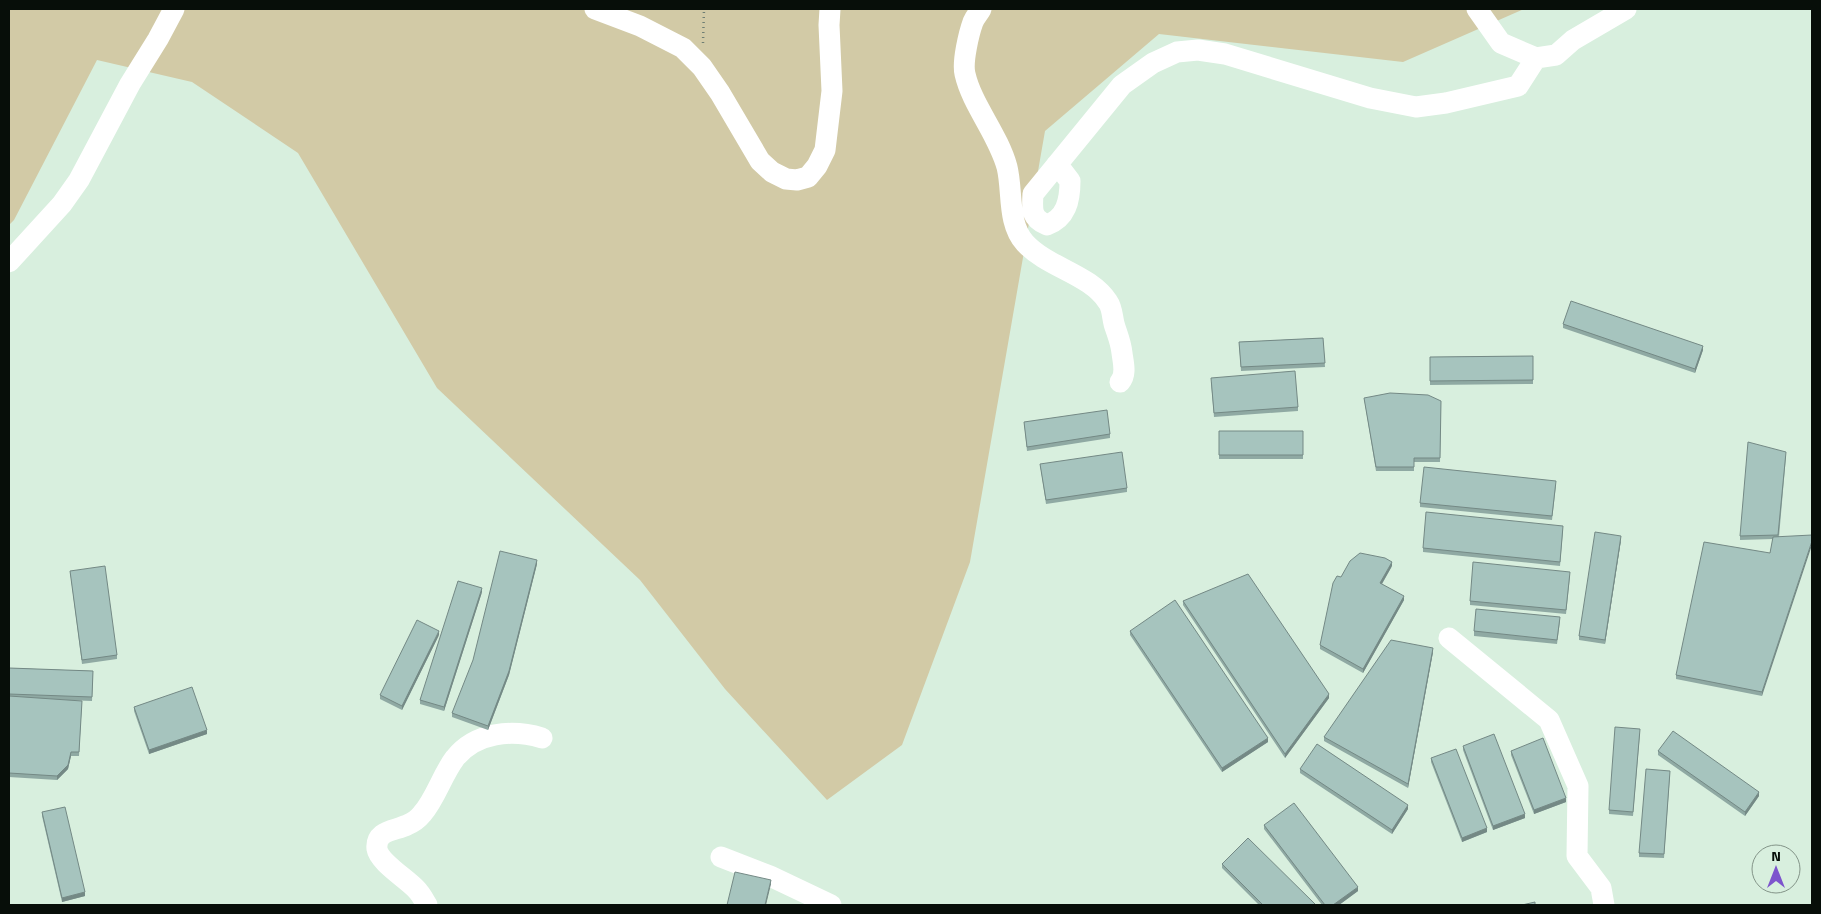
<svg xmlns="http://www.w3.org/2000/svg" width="1821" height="914" font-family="'Titillium Web',sans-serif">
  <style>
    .green { fill: #d2caa6 }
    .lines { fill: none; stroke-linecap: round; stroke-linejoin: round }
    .path { stroke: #6f7e73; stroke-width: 2.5; stroke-dasharray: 1 4; stroke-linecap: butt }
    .minor { stroke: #fff; stroke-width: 21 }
    .wall { fill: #8fa9a3 }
    .shaded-wall { fill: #748985 }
    .building { fill: #a6c4be; stroke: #748985 }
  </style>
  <rect width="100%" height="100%" fill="#d8efde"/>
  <path class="green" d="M9,9H1524L1403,62L1159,34L1045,131L970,562L902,745L827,800L725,689L640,580L437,388L298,153L192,82L97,60L14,220L9,225Z"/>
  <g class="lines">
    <path class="path" d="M703,43L704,9"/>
    <path class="minor" d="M595,9L640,26L683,48L702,67L720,93L760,161L772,172L786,179L797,180L808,177L817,166L825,150L832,91L829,25L830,9
      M981,9C979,13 975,17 973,22C969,33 962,62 965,74C972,105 998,134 1007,167C1013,191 1007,223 1025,243C1048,268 1090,274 1108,302C1113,309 1112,319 1115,327C1118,336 1121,343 1122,353C1123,362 1127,374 1120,382
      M1477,9L1501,43L1536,58
      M1057,164L1070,181C1070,201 1066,218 1047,225C1031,218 1032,210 1033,194L1122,85L1153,63L1177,52L1198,50L1225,54L1370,98L1416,107L1446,103L1518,86L1536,58L1556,55L1573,40L1626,9
      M9,262L62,204L79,180L130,84L158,39L174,9
      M1449,638L1549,720L1578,786L1577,856L1601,888L1604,905
      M721,857L770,876L831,905
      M427,905C424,900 421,894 416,889C407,879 379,862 377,849C375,830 395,831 407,825C412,823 418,819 422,814C436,798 442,775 455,758C476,732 512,729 542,738"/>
  </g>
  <path class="wall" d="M1563,324L1703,350L1695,373L1563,328Z
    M1323,338L1325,367L1241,371L1239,342Z
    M1533,356V384L1430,385V357Z
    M1211,382L1298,407V411L1214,417Z
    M1364,398L1441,401L1440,462H1414V471H1376Z
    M1024,422L1110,434V438L1027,451Z
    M1219,431H1303V459H1219Z
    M1786,456L1779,537L1762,696L1676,679V675L1770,553L1773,539L1740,540V536Z
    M1040,464L1127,488V492L1046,504Z
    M1556,485L1552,520L1420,507V503Z
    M1563,530L1560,566L1423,552V548Z
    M1621,540L1605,644L1579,640V636Z
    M537,564L509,675L488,730L452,717V713Z
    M1392,566L1382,584L1404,600L1363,673L1320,649V645Z
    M70,571L117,655V659L82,664Z
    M1570,576L1566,614L1470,605V601Z
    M482,592L444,711L420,704V700Z
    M1183,601L1329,698L1285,758L1183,605Z
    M1560,621L1557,644L1474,636V631Z
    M1130,631L1268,742L1222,772L1130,635Z
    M439,635L402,710L380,699V695Z
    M1433,652L1408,788L1324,741V737Z
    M9,668L93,671L92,701L66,700L82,701L79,756H71L68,769L57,780L9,777Z
    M134,707L207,734L149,754L134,711Z
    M1640,733L1633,816L1609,814V810Z
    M1463,746L1525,818L1493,830L1463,750Z
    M1511,751L1566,802L1534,814L1511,755Z
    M1658,751L1759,796L1745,816L1658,755Z
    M1431,758L1487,832L1462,842L1431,762Z
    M1300,769L1408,809L1392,834L1300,773Z
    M1670,775L1664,858L1639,857V853Z
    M42,812L85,896L62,902L42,816Z
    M1264,825L1358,891L1339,905H1322L1264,829Z
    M1222,864L1315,905H1259L1222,868Z"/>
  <path class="shaded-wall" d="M1703,346V350L1695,373V369Z
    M1621,536V540L1605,644V640Z
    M1812,541V545L1762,696V692Z
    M537,560V564L509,675L488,730V726Z
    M1392,562V566L1380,587V583Z
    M482,588V592L444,711V707Z
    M1404,596V600L1363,673V669Z
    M439,631V635L402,710V706Z
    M1433,648V652L1408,788V784Z
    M1329,694V698L1285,758V754Z
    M207,730V734L149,754V750Z
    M1268,738V742L1222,772V768Z
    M71,752V756L68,769L57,780V776Z
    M1759,792V796L1745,816V812Z
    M1566,798V802L1534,814V810Z
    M1408,805V809L1392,834V830Z
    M1525,814V818L1493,830V826Z
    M1487,828V832L1462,842V838Z
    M771,880V884L766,905H765Z
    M1358,887V891L1339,905H1333Z
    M85,892V896L62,902V898Z"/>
  <path class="building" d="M1571,301L1703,346L1695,369L1563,324Z
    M1323,338L1325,363L1241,367L1239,342Z
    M1533,356V380L1430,381V357Z
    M1295,371L1298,407L1214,413L1211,378Z
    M1390,393L1428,395L1441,401L1440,458H1414V467H1376L1364,398Z
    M1107,410L1110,434L1027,447L1024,422Z
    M1219,431H1303V455H1219Z
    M1748,442L1786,452L1778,535L1740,536Z
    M1122,452L1127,488L1046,500L1040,464Z
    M1424,467L1556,481L1552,516L1420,503Z
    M1426,512L1563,526L1560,562L1423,548Z
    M1595,532L1621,536L1605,640L1579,636Z
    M1812,535V541L1762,692L1676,675L1704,542L1770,553L1773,537Z
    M500,551L537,560L509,671L488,726L452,713L473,660Z
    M1360,553L1385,558L1392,562L1380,583L1404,596L1363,669L1320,645L1333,583L1337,576L1341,577L1350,561Z
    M1473,562L1570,572L1566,610L1470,601Z
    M105,566L117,655L82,660L70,571Z
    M1248,574L1329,694L1285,754L1183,601Z
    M458,581L482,588L444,707L420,700Z
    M1175,600L1268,738L1222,768L1130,631Z
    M1476,609L1560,617L1557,640L1474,631Z
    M417,620L439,631L402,706L380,695Z
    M1391,640L1433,648L1408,784L1324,737Z
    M9,668L93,671L92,697L9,694Z
    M192,687L207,730L149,750L134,707Z
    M9,696L82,701L79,752H71L68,765L57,776L9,773Z
    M1615,727L1640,729L1633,812L1609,810Z
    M1673,731L1759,792L1745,812L1658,751Z
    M1494,734L1525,814L1493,826L1463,746Z
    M1543,738L1566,798L1534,810L1511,751Z
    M1317,744L1408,805L1392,830L1300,769Z
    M1456,749L1487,828L1462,838L1431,758Z
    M1646,769L1670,771L1664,854L1639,853Z
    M1294,803L1358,887L1333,905H1325L1264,825Z
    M65,807L85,892L62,898L42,812Z
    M1248,838L1315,904L1314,905H1263L1222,864Z
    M735,872L771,880L765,905H727Z
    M1535,902V905H1522Z"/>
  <rect width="1821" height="914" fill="none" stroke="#070e09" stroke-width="20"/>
  <g transform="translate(1776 869)"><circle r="24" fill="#d8efde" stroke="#849589"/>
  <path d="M0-4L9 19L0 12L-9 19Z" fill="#7d54cd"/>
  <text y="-8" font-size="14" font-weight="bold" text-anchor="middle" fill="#070e09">N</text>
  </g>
</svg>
